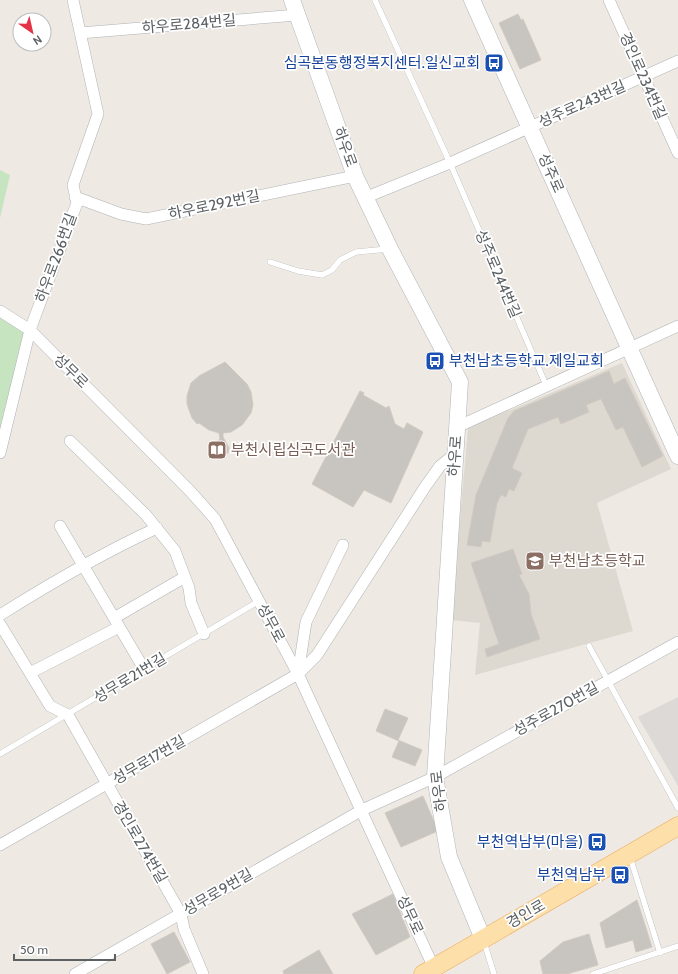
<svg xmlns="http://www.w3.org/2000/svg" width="678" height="974" font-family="Cabin,'Noto Sans KR',sans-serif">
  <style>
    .industrial { fill: #dcd9d6 }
    .education { fill: #ddd9d1 }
    .green { fill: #c7e4c0 }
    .building { fill: #c8c4bf; stroke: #d2cac2 }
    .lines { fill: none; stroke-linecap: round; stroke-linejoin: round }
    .lane-casing { stroke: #afb2b5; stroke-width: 6 }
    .street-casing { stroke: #afb2b5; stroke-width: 12 }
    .secondary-casing { stroke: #b0b4b8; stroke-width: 17 }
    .primary-casing { stroke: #eda95d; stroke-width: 19 }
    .lane { stroke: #fff; stroke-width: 5.5 }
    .street { stroke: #fff; stroke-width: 11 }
    .secondary { stroke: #fff; stroke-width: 16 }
    .primary { stroke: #fcdfa9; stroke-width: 18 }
    .labels { text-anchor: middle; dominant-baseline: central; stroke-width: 3.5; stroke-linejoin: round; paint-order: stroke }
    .street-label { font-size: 15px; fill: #5b6063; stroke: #fff }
    .transit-label { font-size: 15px; fill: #164399; stroke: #fff; text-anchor: end }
    .education-label { font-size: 15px; fill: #785e54; stroke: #fff; text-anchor: start }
  </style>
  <rect width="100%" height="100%" fill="#eee9e3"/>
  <path class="industrial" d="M678,697V786L638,717Z"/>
  <path class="education" d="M622,363L671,469L597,503L633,631L475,675L480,623L451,620L468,428Z"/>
  <path class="green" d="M0,170L10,175L0,218Z
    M0,316L25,334L0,429Z"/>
  <path class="building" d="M518,14L521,20L523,19L541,60L520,69L499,23Z
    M225,362L247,384L251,392L253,405L251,413L242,425L231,432L223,433V437L229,448L228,453L219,457L213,453L210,447L220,439L219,433L209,430L199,423L197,424L192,418L187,404V396L191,383L199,376Z
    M609,371L614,384L625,378L663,456L642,467L623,427L616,430L601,399L586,405L589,412L561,424L558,417L528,429L512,468L522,473L514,491L509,489L506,497L501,495L497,503L490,542L482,541L481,547L467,545L476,495L508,418L514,411Z
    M360,391L364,393L363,395L386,408L389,406L395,424L404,429L407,423L423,432L391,503L364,490L353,507L312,484Z
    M513,549L522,574L519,575L529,594L531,614L540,639L487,657L485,649L499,644L471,563Z
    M385,709L408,718L398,740L422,750L415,766L392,757L399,741L376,731Z
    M423,796L438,831L401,847L385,813Z
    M393,894L410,937L376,955L352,914Z
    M637,900L652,947L636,952L633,940L606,948L600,923Z
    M174,932L190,962L167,974L151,944Z
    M589,934L598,965L567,974H543L540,961L563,942Z
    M319,950L333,974H284L283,971Z"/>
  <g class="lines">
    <defs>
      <path id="lane" d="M375,0L450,163L546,385
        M270,262L298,271L322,275L332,270L340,260L356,252L388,249
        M589,646L678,808
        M0,754L259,601
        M630,857L660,953
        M484,942L494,974
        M593,974L678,946"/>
      <path id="street" d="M609,0L678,153
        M80,33L297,15
        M75,197L121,214L146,219L355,176
        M367,197L450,163L678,61
        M0,311L30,330L190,491L215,519L298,674L434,968
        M457,427L678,326
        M70,441L146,515L175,551L189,588L191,603L204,634
        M0,453L30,330L77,203L73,185L98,114L73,0
        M60,526L144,669
        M0,615C51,583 102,553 157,528
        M114,618L185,577
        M0,624L50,706L68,715L181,914L184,929L203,974
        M30,673L119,627
        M298,674L306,622L343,545
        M0,845L298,674L317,655L425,487L440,466L455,454
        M75,974L362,810L435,777L678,642"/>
      <path id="secondary" d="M292,0L355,176L390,249L460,382L435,777L449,857L483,939
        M472,0L678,456"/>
      <path id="primary" d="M423,974L678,826"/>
    </defs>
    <use href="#lane" class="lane-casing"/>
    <use href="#street" class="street-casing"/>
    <use href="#secondary" class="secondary-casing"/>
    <use href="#primary" class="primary-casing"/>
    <use href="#lane" class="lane"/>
    <use href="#street" class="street"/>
    <use href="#secondary" class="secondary"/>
    <use href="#primary" class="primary"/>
  </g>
  <defs>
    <symbol id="bus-square" viewBox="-11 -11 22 22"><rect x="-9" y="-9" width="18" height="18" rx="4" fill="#1a4fb4" stroke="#fff"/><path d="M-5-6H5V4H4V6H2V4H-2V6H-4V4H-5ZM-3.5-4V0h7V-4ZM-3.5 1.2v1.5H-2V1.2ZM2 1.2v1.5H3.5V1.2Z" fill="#fff"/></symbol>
    <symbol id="library-square" viewBox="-11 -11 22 22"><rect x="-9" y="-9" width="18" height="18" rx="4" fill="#8d6e63" stroke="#fff"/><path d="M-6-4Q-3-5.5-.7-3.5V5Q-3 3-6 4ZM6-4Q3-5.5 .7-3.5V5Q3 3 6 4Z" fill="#fff"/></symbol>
    <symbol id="school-square" viewBox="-11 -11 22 22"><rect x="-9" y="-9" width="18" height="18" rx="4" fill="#8d6e63" stroke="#fff"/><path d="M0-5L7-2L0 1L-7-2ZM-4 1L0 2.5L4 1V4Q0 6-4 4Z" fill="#fff"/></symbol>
  </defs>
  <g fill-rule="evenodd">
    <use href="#bus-square" x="483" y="52" width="22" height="22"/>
    <use href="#bus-square" x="424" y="350" width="22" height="22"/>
    <use href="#library-square" x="206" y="439" width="22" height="22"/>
    <use href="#school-square" x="524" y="550" width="22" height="22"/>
    <use href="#bus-square" x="586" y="831" width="22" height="22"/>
    <use href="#bus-square" x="609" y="864" width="22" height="22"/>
  </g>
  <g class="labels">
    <g class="street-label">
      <text transform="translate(189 24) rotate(-5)">하우로284번길</text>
      <text transform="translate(643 76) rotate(66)">경인로234번길</text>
      <text transform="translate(582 104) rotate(-24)">성주로243번길</text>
      <text transform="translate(345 147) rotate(70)">하우로</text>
      <text transform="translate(551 173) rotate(66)">성주로</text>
      <text transform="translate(214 205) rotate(-12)">하우로292번길</text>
      <text transform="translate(56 258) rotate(-70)">하우로266번길</text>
      <text transform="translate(498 274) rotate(67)">성주로244번길</text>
      <text transform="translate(71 371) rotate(45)">성무로</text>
      <text transform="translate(455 456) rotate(-86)">하우로</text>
      <text transform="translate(271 623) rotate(62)">성무로</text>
      <text transform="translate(130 678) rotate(-31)">성무로21번길</text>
      <text transform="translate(556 709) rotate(-29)">성주로270번길</text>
      <text transform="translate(149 760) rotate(-30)">성무로17번길</text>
      <text transform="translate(439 791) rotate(-97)">하우로</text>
      <text transform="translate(140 842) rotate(60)">경인로274번길</text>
      <text transform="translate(218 892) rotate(-30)">성무로9번길</text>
      <text transform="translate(526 914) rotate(-30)">경인로</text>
      <text transform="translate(410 915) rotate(65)">성무로</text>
    </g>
    <g class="transit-label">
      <text x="480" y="63">심곡본동행정복지센터.일신교회</text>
      <text x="449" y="361" text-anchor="start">부천남초등학교.제일교회</text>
      <text x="583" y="842">부천역남부(마을)</text>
      <text x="606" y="875">부천역남부</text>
    </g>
    <g class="education-label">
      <text x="231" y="450">부천시립심곡도서관</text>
      <text x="549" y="561">부천남초등학교</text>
    </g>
  </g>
  <g transform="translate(32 32) rotate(146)"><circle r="19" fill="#ffffff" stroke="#bdbfc1"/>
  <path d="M0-3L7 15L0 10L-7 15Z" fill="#e43347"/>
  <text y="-6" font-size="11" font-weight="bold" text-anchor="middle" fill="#5b6063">N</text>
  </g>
  <path d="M14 954v6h101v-6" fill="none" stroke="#5b6063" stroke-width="2"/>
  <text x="20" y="954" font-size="12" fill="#5b6063" stroke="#ffffff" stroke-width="3" paint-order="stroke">50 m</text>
</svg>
